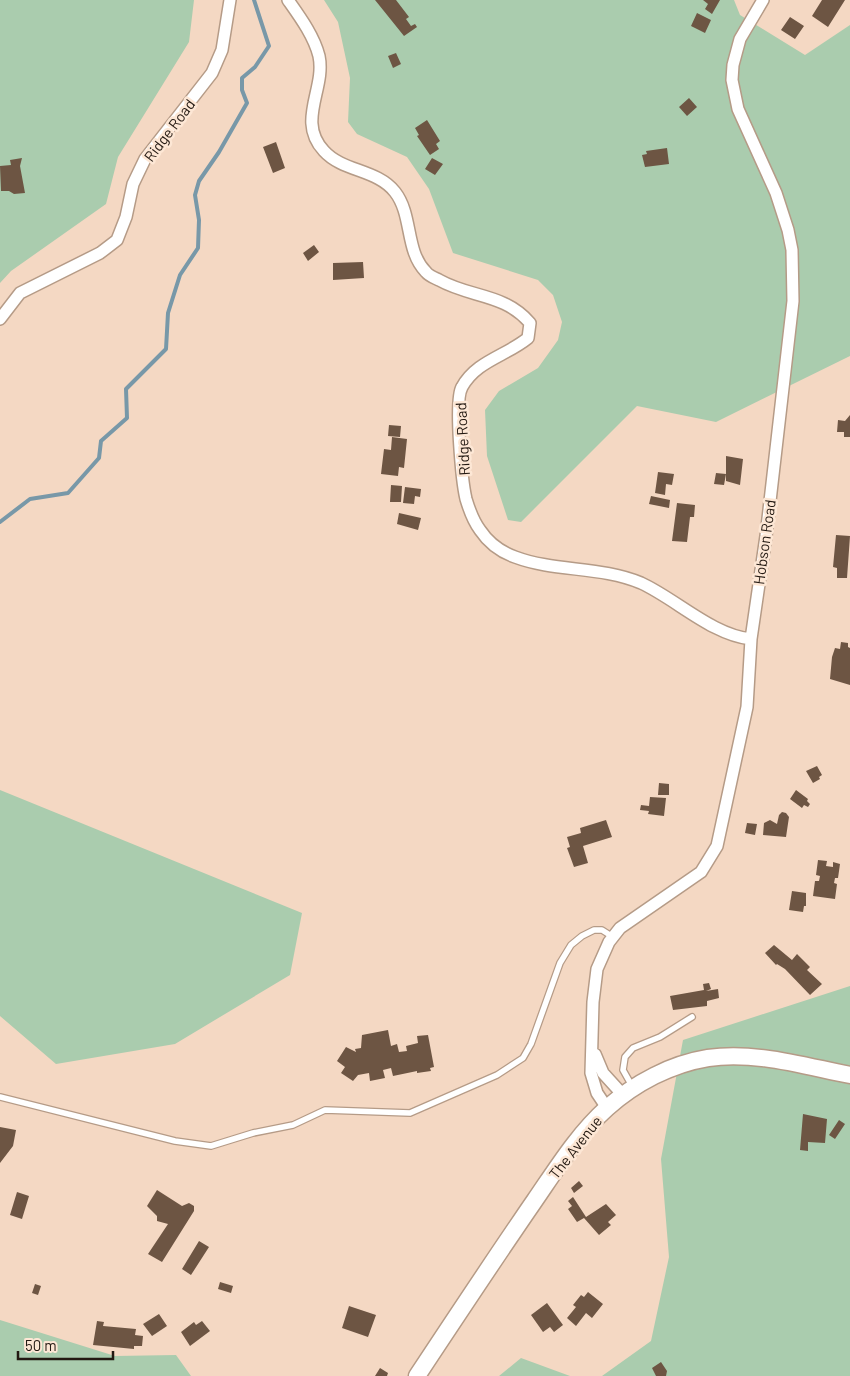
<svg xmlns="http://www.w3.org/2000/svg" width="850" height="1376" font-family="Barlow,sans-serif">
  <style>
    .green { fill: #aaccae }
    .lines { fill: none; stroke-linecap: round; stroke-linejoin: round }
    .stream { stroke: #7898a8; stroke-width: 4 }
    .building { fill: #6d5543 }
    .lane-casing { stroke: #b59b87; stroke-width: 8 }
    .street-casing { stroke: #b59b87; stroke-width: 14 }
    .secondary-casing { stroke: #b59b87; stroke-width: 19 }
    .lane { stroke: #fff; stroke-width: 5.5 }
    .street { stroke: #fff; stroke-width: 11 }
    .secondary { stroke: #fff; stroke-width: 16 }
    .labels { text-anchor: middle; dominant-baseline: central; stroke-width: 5; stroke-linejoin: round; paint-order: stroke }
    .street-label { font-size: 15px; fill: #231912; stroke: #fde7d5 }
  </style>
  <rect width="100%" height="100%" fill="#f4d8c3"/>
  <path class="green" d="M0,0H194L189,42L118,157L106,204L11,271L0,283Z
    M324,0H734L740,15L805,55L850,25V356L716,422L637,406L521,522L508,520L487,456L485,410L499,391L538,368L558,340L562,322L553,295L538,280L453,253L429,189L407,157L357,134L348,122L350,78L338,22Z
    M0,790L302,913L290,975L175,1044L56,1064L0,1016Z
    M850,986V1376H602L651,1341L669,1257L661,1159L683,1040Z
    M0,1320L115,1356L176,1355L191,1376H0Z
    M521,1358L570,1376H499Z"/>
  <g class="lines">
    <path class="stream" d="M0,522L30,499L68,493L99,458L101,441L127,418L126,389L166,349L168,313L180,275L198,248L199,220L195,195L199,181L219,152L247,103L242,90V78L255,67L269,46L254,0"/>
  </g>
  <path class="building" d="M375,0H396L409,17L406,19L411,26L415,24L417,27L404,36Z
    M703,0H720L712,14L705,9L708,4Z
    M822,0H845L828,27L812,16Z
    M697,13L711,20L705,33L691,26Z
    M790,17L804,26L795,39L781,30Z
    M396,53L401,64L393,68L388,56Z
    M689,98L697,107L687,116L679,107Z
    M427,120L440,141L436,144L439,149L430,155L417,136L419,135L415,128Z
    M276,142L285,168L273,173L263,147Z
    M667,148L669,164L645,167L642,155L647,154L646,151Z
    M22,158L20,166L25,193L14,194L9,191H1L0,166L11,165L10,160Z
    M432,158L443,164L435,175L425,169Z
    M314,245L319,252L308,261L303,253Z
    M363,262L364,278L333,280V263Z
    M850,415V437H844V432H837L838,420L845,421Z
    M389,425L401,426L400,437L388,436Z
    M392,437L407,439L404,468L399,467L398,476L381,474L384,449L391,450Z
    M726,456L743,459L740,485L726,481Z
    M658,472L674,474L672,485L666,484L665,495L655,493Z
    M716,473L726,474L724,485L714,484Z
    M391,485L402,486L401,502H390Z
    M405,487L421,489L420,497L415,496L414,504L403,503Z
    M651,496L670,500L669,508L649,504Z
    M677,503L695,505L694,517H690L687,542L672,541Z
    M399,513L421,518L418,530L397,524Z
    M836,535L850,536L847,578H837V568L833,567Z
    M841,642L848,643V647L850,648V685L830,679L832,657L835,648L840,649Z
    M817,766L822,775L819,777L820,779L813,783L806,771Z
    M659,783L669,784V795H658Z
    M796,790L808,799L807,801L810,804L808,807L804,805L802,808L790,799Z
    M650,797L666,798L664,816L648,814L649,811L640,810L641,805L649,806Z
    M782,812L786,813L789,817L786,837L763,835L764,823L770,820L777,824L779,815Z
    M606,820L612,837L583,846L588,863L574,867L567,848L570,847L567,837L581,833L580,828Z
    M747,823L757,824L755,835L745,833Z
    M818,860L827,861L826,866L833,867V862L840,864L838,878H835L834,883L837,884L835,899L813,896L815,881H819L820,876L816,875Z
    M792,891L806,893V906H804L803,912L789,910Z
    M774,945L792,960L797,954L810,967L807,970L822,984L810,995L785,969L777,964L776,965L765,953Z
    M709,983L711,989L706,991L718,989L719,998L707,1001V1006L673,1010L670,996L704,990L703,984Z
    M388,1030L391,1046L397,1044L399,1052L407,1051L406,1046L418,1043L417,1036L428,1035L434,1067L430,1068L431,1071L417,1073V1071L393,1076L391,1068L383,1070L385,1078L370,1081L369,1073L358,1075L353,1081L341,1073L345,1067L337,1061L346,1047L356,1052L355,1049L361,1048L362,1035Z
    M803,1114L827,1119L825,1143L808,1142V1151L800,1150Z
    M839,1120L845,1124L835,1139L829,1135Z
    M0,1127L16,1130L13,1146L0,1163Z
    M579,1181L583,1186L574,1193L571,1188Z
    M157,1190L182,1206L189,1203L194,1206V1211L162,1262L148,1254L168,1224L157,1221V1216L147,1206Z
    M17,1192L29,1196L22,1219L10,1215Z
    M573,1197L586,1217L606,1204L616,1215L608,1222L611,1225L599,1235L584,1218L577,1222L568,1209L572,1206L568,1201Z
    M199,1241L209,1247L191,1275L182,1269Z
    M220,1282L233,1286L231,1293L218,1289Z
    M35,1284L41,1286L38,1295L32,1293Z
    M588,1292L603,1304L592,1318L586,1313L576,1326L567,1318L576,1307L573,1305L581,1295L584,1297Z
    M547,1303L563,1325L554,1332L550,1327L543,1332L531,1315Z
    M349,1306L376,1315L368,1337L342,1328Z
    M159,1314L167,1326L152,1336L143,1324Z
    M97,1321L104,1322L103,1326L136,1329L135,1335L143,1336L142,1346H134V1349L93,1345Z
    M202,1321L210,1331L190,1346L181,1332L194,1322L196,1325Z
    M661,1362L667,1371L666,1376H656L652,1368Z
    M380,1368L388,1373L387,1376H375Z"/>
  <g class="lines">
    <defs>
      <path id="lane" d="M632,1086L623,1070L625,1057L633,1048L660,1037L692,1017
        M0,1097L175,1141L211,1146L253,1133L293,1125L325,1110L410,1113L497,1075L523,1058L531,1044L560,963L571,945L582,936L594,930H602L613,937"/>
      <path id="street" d="M288,0C300,17 314,36 319,56C326,89 296,121 324,151C343,172 377,169 395,192C413,215 405,251 426,272C429,276 435,278 439,280C471,298 504,293 530,323L528,338C506,356 476,361 462,387C454,400 462,482 466,499C469,509 474,522 480,530C488,542 501,552 515,557C555,572 601,566 641,583C676,599 712,635 751,639
        M0,319L20,293L100,253L117,240L126,217L133,184L145,159L212,73L222,50L230,0
        M595,1054L603,1073L623,1095
        M607,1108L597,1093L591,1073L593,1002L597,969L609,942L620,928L701,872L717,846L747,707L751,639L766,536L793,301L792,250L788,230L776,193L738,109L732,80L733,65L740,39L763,0"/>
      <path id="secondary" d="M417,1376C456,1317 495,1258 535,1200C557,1168 578,1134 607,1108C635,1083 671,1064 708,1058C755,1051 804,1066 850,1075"/>
    </defs>
    <use href="#lane" class="lane-casing"/>
    <use href="#street" class="street-casing"/>
    <use href="#secondary" class="secondary-casing"/>
    <use href="#lane" class="lane"/>
    <use href="#street" class="street"/>
    <use href="#secondary" class="secondary"/>
  </g>
  <g class="labels">
    <g class="street-label">
      <text transform="translate(169 130) rotate(-53)">Ridge Road</text>
      <text transform="translate(462 439) rotate(-93)">Ridge Road</text>
      <text transform="translate(764 542) rotate(-82)">Hobson Road</text>
      <text transform="translate(575 1147) rotate(-52)">The Avenue</text>
    </g>
  </g>
  <path d="M18 1351v8h95v-8" fill="none" stroke="#231912" stroke-width="2.5"/>
  <text x="25" y="1351" font-size="15" fill="#231912" stroke="#fde7d5" stroke-width="4" paint-order="stroke">50 m</text>
</svg>
